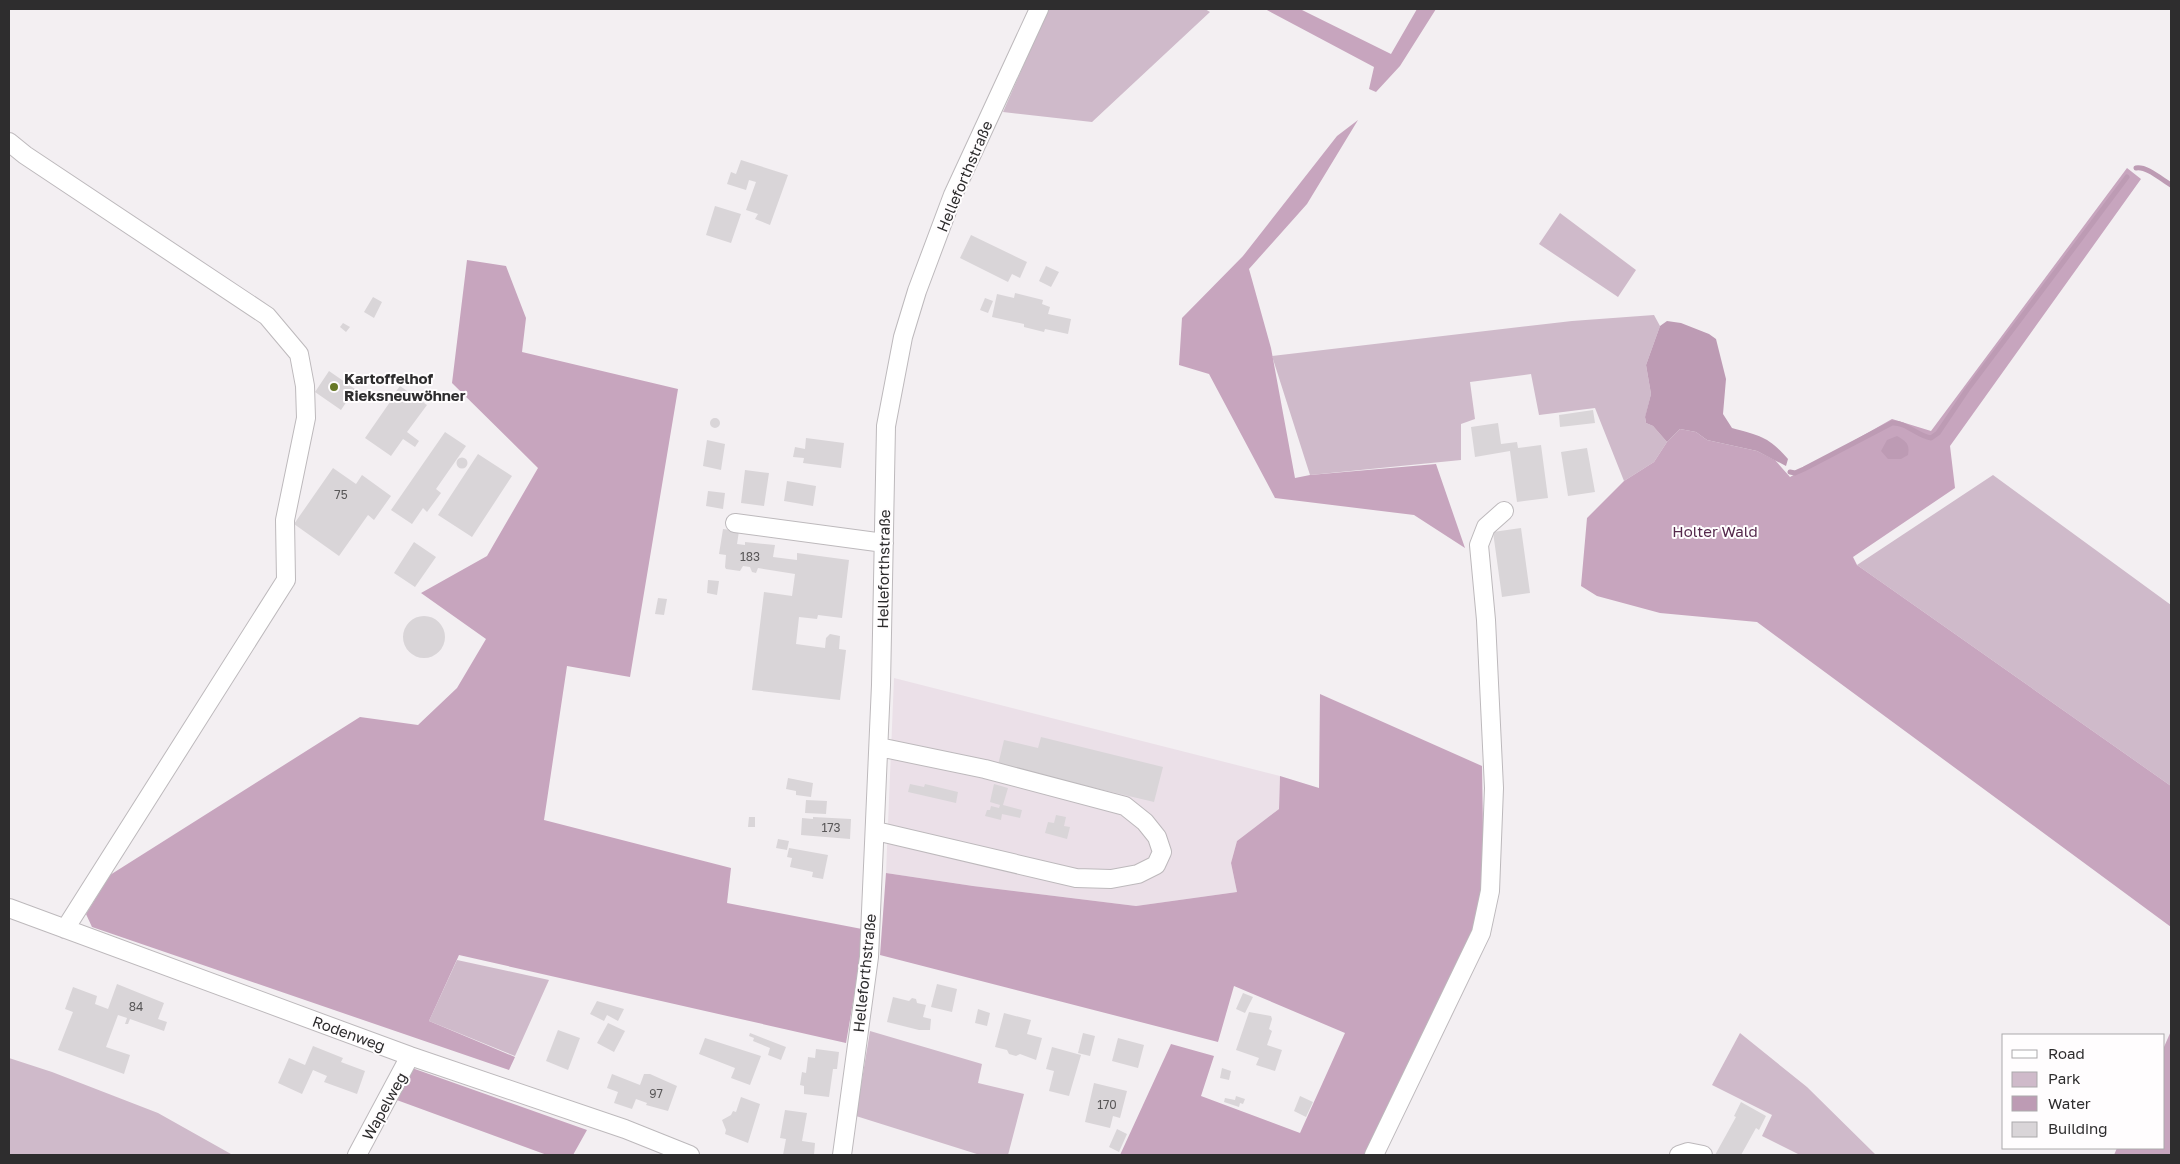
<svg xmlns="http://www.w3.org/2000/svg" width="2180" height="1164" font-family="'Golos Text',sans-serif">
  <style>
    .built { fill: #ebe0e8 }
    .green { fill: #cfbaca }
    .forest { fill: #c7a5be }
    .water { fill: #bd9bb4 }
    .lines { fill: none; stroke-linecap: round; stroke-linejoin: round }
    .stream { stroke: #bd9bb4; stroke-width: 5 }
    .building { fill: #d9d5d8 }
    .minor-casing { stroke: #bdb9bc; stroke-width: 20 }
    .minor { stroke: #fff; stroke-width: 18 }
    .poi-dot { fill: #677826; stroke: #fffdfe; stroke-width: 2 }
    .labels { text-anchor: middle; dominant-baseline: central; stroke-width: 4; stroke-linejoin: round; paint-order: stroke }
    .number-label { font-size: 12px; fill: #595758 }
    .street-label { font-size: 15px; fill: #2e2d2e; stroke: #fffdfe }
    .poi-label { font-size: 15px; font-weight: bold; fill: #2e2d2e; stroke: #fffdfe; text-anchor: start }
    .park-label { font-size: 15px; fill: #55294c; stroke: #fffdfe }
  </style>
  <rect width="100%" height="100%" fill="#f3eff2"/>
  <path class="built" d="M894,678L1280,776L1279,809L1237,841L1231,863L1237,892L1136,906L973,886L886,873Z"/>
  <path class="green" d="M1048,9H1205L1210,12L1092,122L1003,112Z
    M1560,213L1636,270L1618,297L1539,244Z
    M1654,315L1660,326L1646,365L1651,394L1645,418L1646,423L1653,426L1667,442L1654,462L1624,481L1595,408L1539,415L1531,374L1470,382L1475,419L1461,424V460L1310,475L1272,356L1572,321Z
    M1993,475L2171,605V786L1857,565Z
    M457,960L549,980L515,1056L429,1021Z
    M870,1031L982,1064L978,1083L1024,1094L1008,1155H980L856,1116Z
    M1740,1033L1807,1087L1876,1155H1800L1762,1136L1772,1115L1712,1085Z
    M9,1058L52,1072L158,1113L231,1154L230,1155H9Z"/>
  <path class="forest" d="M1265,9H1300L1391,54L1417,9H1436L1400,66L1376,92L1369,89L1374,67Z
    M1358,120L1307,204L1249,269L1271,348L1295,478L1310,475L1436,464L1465,548L1414,515L1275,498L1209,374L1179,365L1182,318L1243,256L1337,136Z
    M2127,168L2141,179L1950,446L1955,488L1853,557L1857,565L2171,786V927L1757,622L1660,613L1597,596L1581,586L1587,518L1624,481L1654,462L1667,442L1680,429L1696,432L1707,440L1757,451L1775,460L1790,477L1892,419L1931,431Z
    M467,260L506,266L526,318L522,352L678,389L630,677L567,666L544,820L731,868L727,903L862,929L861,956L846,1043L459,955L429,1021L515,1057L509,1070L92,927L86,914L110,875L360,717L418,725L457,688L486,639L421,593L487,556L538,468L452,383Z
    M1320,694L1482,766L1484,890L1477,931L1368,1155H1120L1171,1044L1214,1056L1201,1096L1300,1133L1345,1033L1234,986L1218,1042L880,955L886,873L973,886L1136,906L1237,892L1231,863L1237,841L1279,809L1280,776L1319,788Z
    M2171,1031V1155H2114L2117,1148H2164V1047Z
    M412,1068L587,1130L573,1155H547L394,1099Z"/>
  <path class="water" d="M1667,321L1681,323L1709,334L1716,339L1726,379L1723,414L1732,428C1760,436 1768,436 1788,459L1786,466L1757,451L1707,440L1696,432L1680,429L1667,442L1653,426L1646,423L1645,417L1651,394L1646,365L1660,326Z
    M1897,436C1906,441 1910,444 1908,455L1901,459H1888L1881,451L1887,440Z"/>
  <g class="lines">
    <path class="stream" d="M2136,168C2147,166 2162,180 2171,185
      M1790,472L1795,473L1804,469L1892,423C1906,422 1917,436 1931,438L1938,433L1967,390L2127,177"/>
  </g>
  <path class="building" d="M741,160L788,175L770,225L755,219L758,214L746,210L756,182L749,180L746,190L727,184L731,172L736,174Z
    M715,206L741,214L731,243L706,235Z
    M971,235L1027,262L1020,278L1012,274L1008,282L960,258Z
    M1046,266L1059,272L1051,287L1039,281Z
    M1015,293L1043,300L1042,304L1050,307L1048,314L1071,319L1068,334L1045,329L1044,332L1024,327V324L992,317L997,294L1014,298Z
    M373,297L382,302L374,318L364,312Z
    M985,298L993,301L988,313L980,310Z
    M343,323L350,327L346,332L340,327Z
    M329,371L355,389L341,410L315,392Z
    M400,386L427,405L407,432L419,441L415,447L403,439L391,456L365,438L390,402L385,398L390,391L394,394Z
    M1593,410L1595,423L1560,427L1559,415Z
    M710 423a5 5 0 1 1 10 0a5 5 0 1 1-10 0Z
    M1498,423L1501,444L1517,442L1518,448L1541,445L1548,498L1517,502L1510,451L1475,457L1471,427Z
    M445,432L466,446L436,489L441,493L427,512L423,508L412,524L391,510Z
    M806,438L844,443L841,468L803,463L804,458L793,457L795,447L805,449Z
    M707,440L725,444L721,470L703,466Z
    M1587,448L1595,492L1568,496L1561,452Z
    M478,454L512,476L472,537L438,515Z
    M456.5 463a5.5 5.5 0 1 1 11 0a5.5 5.5 0 1 1-11 0Z
    M333,468L356,484L362,475L391,496L374,520L368,515L339,556L294,524Z
    M745,470L769,473L764,506L741,503Z
    M787,481L816,486L813,506L784,501Z
    M708,491L725,493L723,509L706,506Z
    M1521,528L1530,593L1502,597L1493,532Z
    M723,529L739,531L737,544L745,545V542L775,545L773,557L797,560V553L849,560L842,618L818,615L817,619L799,617L796,644L825,648L826,638L830,634L840,636L839,649L846,650L840,700L752,690L764,592L792,596L795,574L758,568L756,573L752,572L750,567L743,566L740,571L726,569L725,567L726,555L719,554Z
    M414,542L436,557L415,587L394,573Z
    M708,580L719,581L717,595L707,593Z
    M658,598L667,599L664,615L655,614Z
    M403 637a21 21 0 1 1 42 0a21 21 0 1 1-42 0Z
    M1041,737L1163,767L1154,802L998,765L1004,740L1038,748Z
    M788,778L813,783L811,797L796,795V791L786,789Z
    M910,784L924,787L925,784L958,792L956,803L908,792Z
    M994,784L1008,788L1003,805L1022,810L1020,818L1002,814L1001,820L985,816L987,810H990L991,806L999,808L1000,805L990,802Z
    M806,800L827,801L826,814L805,813Z
    M1056,815L1066,817L1064,826L1070,827L1067,839L1045,833L1048,822L1054,823Z
    M749,817H755V827H748Z
    M813,817L851,819L850,839L801,835L802,818L813,819Z
    M778,839L789,841L787,850L776,848Z
    M789,848L828,855L823,879L812,877L813,872L790,867L792,858L787,857Z
    M117,984L164,1003L158,1019L167,1022L164,1031L130,1019L128,1024H125L127,1018L118,1015L106,1047L130,1055L124,1074L58,1050L73,1012L65,1009L73,987L97,996L95,1004L108,1009Z
    M937,984L957,989L952,1012L931,1007Z
    M1243,993L1253,997L1245,1013L1236,1009Z
    M893,997L909,1001L912,998L916,999L917,1003L926,1005L923,1017L931,1019L930,1030H919L887,1022Z
    M597,1001L624,1009L618,1021L607,1015L604,1021L590,1014Z
    M978,1009L990,1013L987,1026L975,1023Z
    M1249,1012L1271,1016L1272,1019L1269,1029L1272,1031L1267,1045L1282,1050L1275,1071L1256,1065L1259,1058L1236,1050Z
    M1004,1013L1031,1020L1027,1034L1042,1038L1036,1060L1020,1054L1016,1056L1009,1054L1007,1050L995,1047Z
    M608,1023L625,1031L614,1052L597,1043Z
    M558,1030L580,1038L568,1070L546,1061Z
    M750,1033L786,1047L781,1060L768,1055L770,1048L753,1041L754,1038L749,1036Z
    M1083,1033L1095,1036L1090,1056L1078,1053Z
    M705,1038L761,1056L750,1085L731,1078L735,1068L699,1054Z
    M1118,1038L1144,1045L1138,1068L1112,1061Z
    M313,1046L343,1058L341,1062L365,1071L357,1094L324,1082L327,1076L313,1070L302,1094L278,1083L289,1058L305,1065Z
    M1052,1047L1081,1055L1069,1096L1049,1091L1054,1071L1046,1069Z
    M816,1049L839,1052L837,1069H833L829,1097L804,1094V1086L800,1085L802,1072L806,1073L808,1057L815,1058Z
    M1222,1068L1231,1071L1229,1080L1220,1078Z
    M612,1074L640,1085L644,1074H650L677,1086L668,1111L646,1105L647,1103L636,1099L632,1109L614,1103L618,1092L607,1088Z
    M1094,1083L1127,1091L1120,1118L1113,1116L1110,1128L1085,1122Z
    M1236,1096L1245,1099L1243,1104L1240,1103L1239,1107L1224,1102L1225,1098L1235,1100Z
    M1300,1096L1313,1102L1306,1117L1294,1111Z
    M741,1097L760,1104L748,1143L725,1134L726,1130L722,1120L731,1115L733,1111L736,1112Z
    M1741,1102L1766,1116L1759,1130L1756,1128L1741,1155H1715L1736,1117L1734,1116Z
    M785,1110L807,1113L802,1141L815,1143L814,1155H783L786,1139L780,1138Z
    M1117,1129L1127,1134L1119,1152L1109,1147Z"/>
  <g class="lines">
    <defs>
      <path id="minor" d="M9,142L25,155L267,316L299,354L305,386L306,418L285,520L286,580L65,929
        M735,523L884,543
        M876,831L1076,878L1111,879L1138,874L1156,865L1162,852L1157,837L1145,822L1125,806L985,769L879,747
        M9,908L410,1056L625,1129L690,1155
        M357,1155L410,1056
        M842,1155L869,957L881,685L886,426L903,337L917,291L953,195L1039,9
        M1374,1155L1481,933L1490,891L1494,788L1486,620L1479,545L1486,527L1504,511
        M1679,1155L1688,1152L1703,1155"/>
    </defs>
    <use href="#minor" class="minor-casing"/>
    <use href="#minor" class="minor"/>
  </g>
  <circle class="poi-dot" cx="334" cy="387" r="5"/>
  <g class="labels">
    <g class="number-label">
      <text x="341" y="494">75</text>
      <text x="750" y="556">183</text>
      <text x="831" y="827">173</text>
      <text x="136" y="1006">84</text>
      <text x="656" y="1093">97</text>
      <text x="1107" y="1104">170</text>
    </g>
    <g class="street-label">
      <text transform="translate(964 176) rotate(-67)">Helleforthstraße</text>
      <text transform="translate(883 569) rotate(-89)">Helleforthstraße</text>
      <text transform="translate(864 973) rotate(-84)">Helleforthstraße</text>
      <text transform="translate(349 1033) rotate(20)">Rodenweg</text>
      <text transform="translate(384 1106) rotate(-61)">Wapelweg</text>
    </g>
    <g class="poi-label">
      <text x="344" y="378">Kartoffelhof<tspan x="344" dy="17">Rieksneuwöhner</tspan></text>
    </g>
    <g class="park-label">
      <text x="1715" y="531">Holter Wald</text>
    </g>
  </g>
  <rect width="2180" height="1164" fill="none" stroke="#2e2d2e" stroke-width="20"/>
  <rect x="2002" y="1034" width="162" height="115" fill="#fffdfe" stroke="#abaaab"/>
  <rect x="2012" y="1050" width="25" height="8" fill="#ffffff" stroke="#abaaab"/>
  <text x="2048" y="1059" font-size="15" fill="#2e2d2e">Road</text>
  <rect x="2012" y="1072" width="25" height="15" fill="#cfbaca" stroke="#abaaab"/>
  <text x="2048" y="1084" font-size="15" fill="#2e2d2e">Park</text>
  <rect x="2012" y="1096" width="25" height="15" fill="#bd9bb4" stroke="#abaaab"/>
  <text x="2048" y="1109" font-size="15" fill="#2e2d2e">Water</text>
  <rect x="2012" y="1122" width="25" height="15" fill="#d9d5d8" stroke="#abaaab"/>
  <text x="2048" y="1134" font-size="15" fill="#2e2d2e">Building</text>
</svg>
